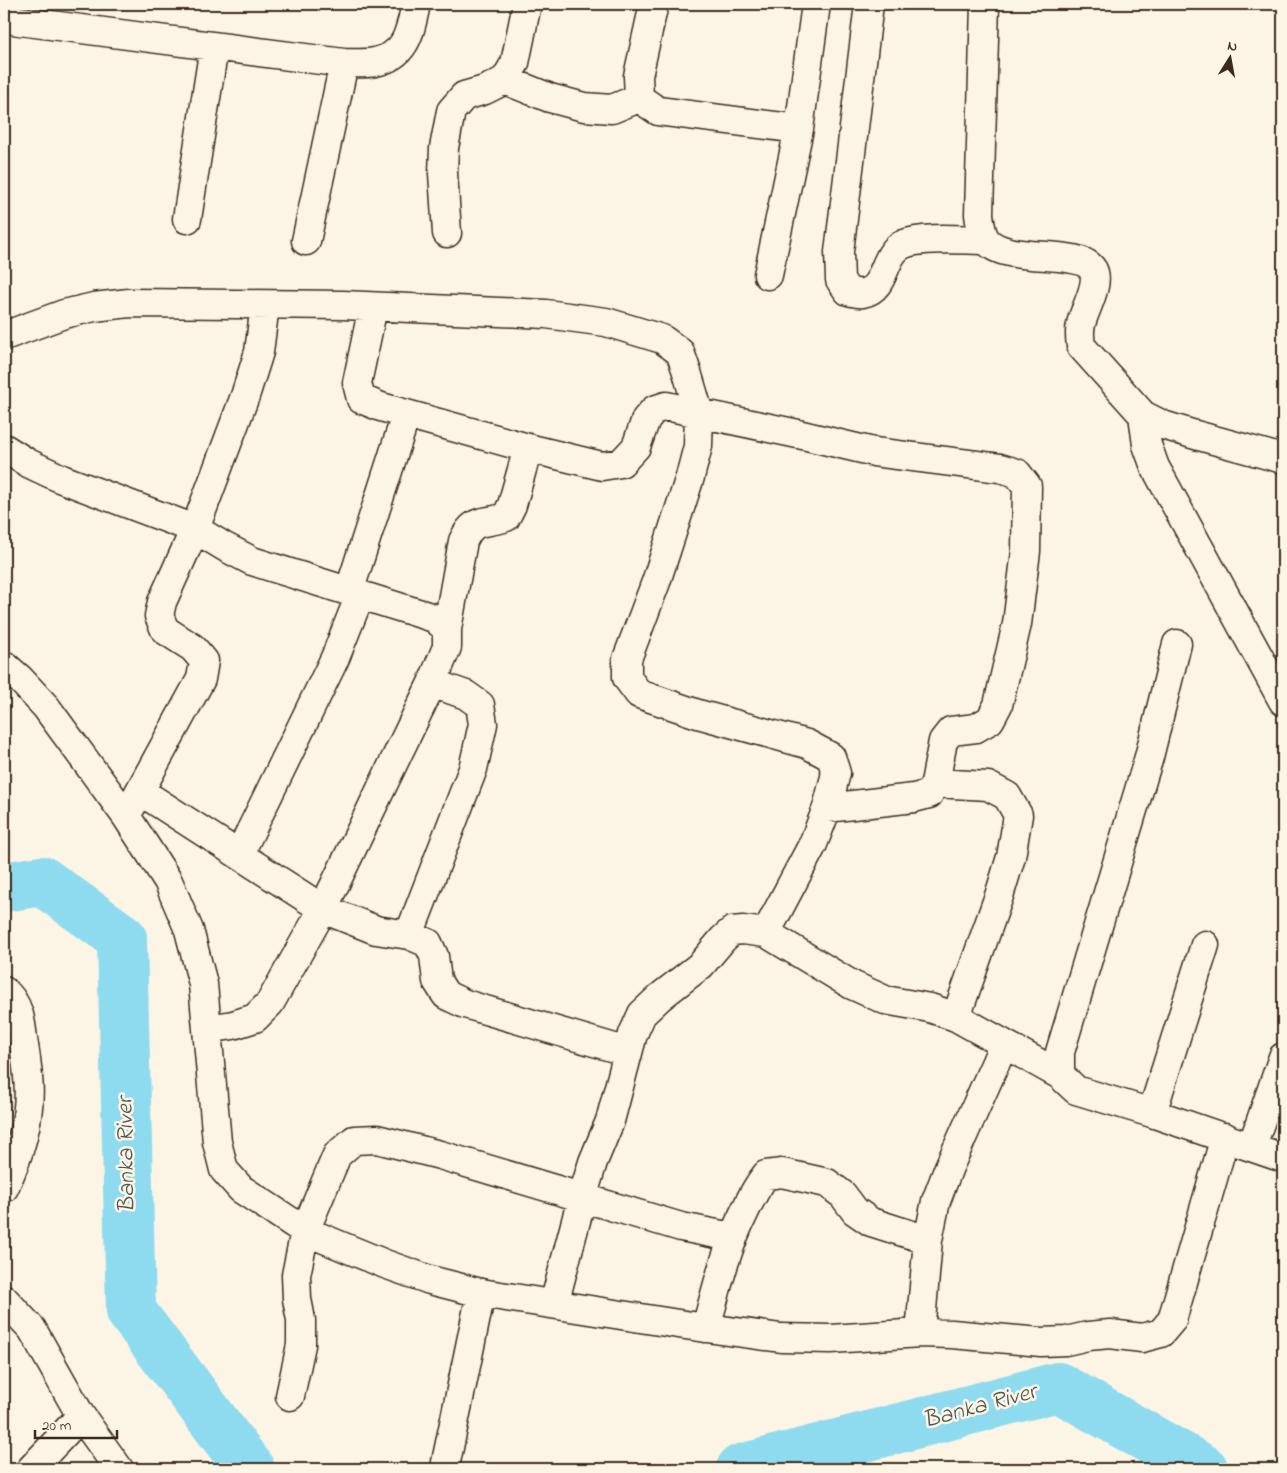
<svg xmlns="http://www.w3.org/2000/svg" width="1287" height="1473" font-family="'Indie Flower',sans-serif">
  <style>
    .lines { fill: none; stroke-linecap: round; stroke-linejoin: round }
    .river { stroke: #8edaee; stroke-width: 50 }
    .minor-casing { stroke: #3b2a1e; stroke-width: 31 }
    .minor { stroke: #fcf5e5; stroke-width: 28 }
    .labels { text-anchor: middle; dominant-baseline: central; stroke-width: 5; stroke-linejoin: round; paint-order: stroke }
    .water-label { font-size: 24px; font-style: italic; fill: #505652; stroke: #fcf5e5 }
  </style>
  <rect width="100%" height="100%" fill="#fcf5e5"/>
  <filter id="ink" filterUnits="userSpaceOnUse"><feTurbulence type="fractalNoise" baseFrequency=".02" numOctaves="2"/><feDisplacementMap in="SourceGraphic" scale="10" xChannelSelector="R" yChannelSelector="G"/><feConvolveMatrix kernelMatrix="1 2 1 2 8 2 1 2 1" color-interpolation-filters="sRGB"/></filter>
  <g filter="url(#ink)">
    <g class="lines">
      <path class="river" d="M4,887L42,881L122,938L131,1311L250,1469
        M741,1469L1058,1387L1203,1469"/>
      <defs>
        <path id="minor" d="M654,4L638,76L639,98L658,111L799,129
          M869,4L839,252L840,280L848,291C853,292 859,294 863,293C887,289 882,252 904,244C923,236 964,240 986,240
          M985,4L979,214C980,222 981,233 986,240C1006,265 1080,247 1093,270C1100,284 1085,308 1081,324C1079,331 1080,339 1081,346L1143,415L1163,425L1192,434L1283,459
          M4,19L344,63C354,63 365,64 375,62C407,56 410,31 416,4
          M505,80L550,98L584,107L612,109L639,98
          M187,219L214,47
          M447,233L443,173L444,148L451,111L464,96L485,90L505,80L515,63L527,4
          M306,241L344,63
          M768,275L799,129L816,4
          M373,307L357,383L361,399L381,407L528,448L602,466L621,463L636,447L646,419L654,410L666,406L798,434L874,452L1000,468L1017,473L1027,486L1026,551L1017,624L998,705L990,720L976,728L951,731L943,741L935,783L929,794L914,798L827,808
          M4,336L64,314L94,307L129,303L343,305L546,314L606,322L662,339L680,352L687,372L699,413L698,446L690,477L656,582L627,659V678L639,694L698,714L807,744L831,757L836,773L827,808L813,844L766,933
          M1143,415L1147,445L1155,467L1283,701
          M4,448L28,463L62,479L195,529L225,547L252,561L434,618L447,629V647L432,683L323,909L270,1003L255,1018L233,1025L207,1029
          M349,592L406,415
          M447,629L463,541C474,516 484,525 506,517L512,505L528,448
          M1177,644L1149,757L1060,1052V1075L1076,1090L1152,1113L1283,1158
          M4,665L20,679L46,707L126,816L168,881L189,930L203,984L217,1142L224,1170L241,1189L305,1231L385,1264L430,1280L481,1293L685,1325L781,1338L831,1339L920,1333L952,1334L1041,1342L1066,1341L1088,1336L1110,1334L1142,1338L1161,1333L1172,1320L1225,1137
          M935,783L988,786L1007,796L1018,815L1011,857L999,896L956,1017
          M140,791L323,909L376,930L409,935L428,943L434,956L437,981L446,995L465,1004L628,1052
          M131,807L201,679L204,661L193,648L165,630L159,616L162,602L195,529L245,396L259,352L265,305
          M239,855L335,658L360,595
          M409,935L473,769L483,724L480,705L466,695L432,683
          M4,991C19,1003 21,1021 23,1039C25,1051 27,1064 28,1077C32,1114 20,1154 4,1188
          M1152,1113L1205,945
          M1252,1146L1283,1057
          M4,1299L32,1329L81,1416L119,1469
          M554,1304L582,1198L593,1162L610,1121L633,1034L642,1014L660,997L701,965L723,939L732,931L743,930L766,933L852,985L885,1000L930,1008L956,1017L1060,1075
          M706,1328C717,1287 726,1249 745,1211C751,1198 757,1186 766,1175L782,1173L827,1183L843,1195L855,1211L871,1222L928,1240
          M920,1333L928,1240L936,1201L949,1167L1004,1044
          M290,1396L301,1345V1320L297,1299L296,1275L305,1231L337,1155L354,1140L377,1139L440,1155L681,1227L732,1237
          M446,1462L481,1293
          M31,1469L81,1416"/>
      </defs>
      <use href="#minor" class="minor-casing"/>
      <use href="#minor" class="minor"/>
    </g>
  </g>
  <g class="labels">
    <g class="water-label">
      <text transform="translate(127 1155) rotate(-91)">Banka River</text>
      <text transform="translate(980 1407) rotate(-15)">Banka River</text>
    </g>
  </g>
  <rect width="1287" height="1473" fill="none" stroke="#fcf5e5" stroke-width="20"/>
  <rect x="10" y="10" width="1267" height="1453" fill="none" stroke="#3b2a1e" stroke-width="2" filter="url(#ink)"/>
  <g transform="translate(1230 58) rotate(11)" stroke="#fcf5e5" stroke-width="4" paint-order="stroke">
  <path d="M0-4L9 19L0 12L-9 19Z" fill="#3b2a1e"/>
  <text y="-8" font-size="14" font-weight="bold" text-anchor="middle" fill="#3b2a1e">N</text>
  </g>
  <path d="M35 1430v8h82v-8" fill="none" stroke="#3b2a1e" stroke-width="2.5"/>
  <text x="42" y="1430" font-size="15" fill="#3b2a1e" stroke="#fcf5e5" stroke-width="4" paint-order="stroke">20 m</text>
</svg>
